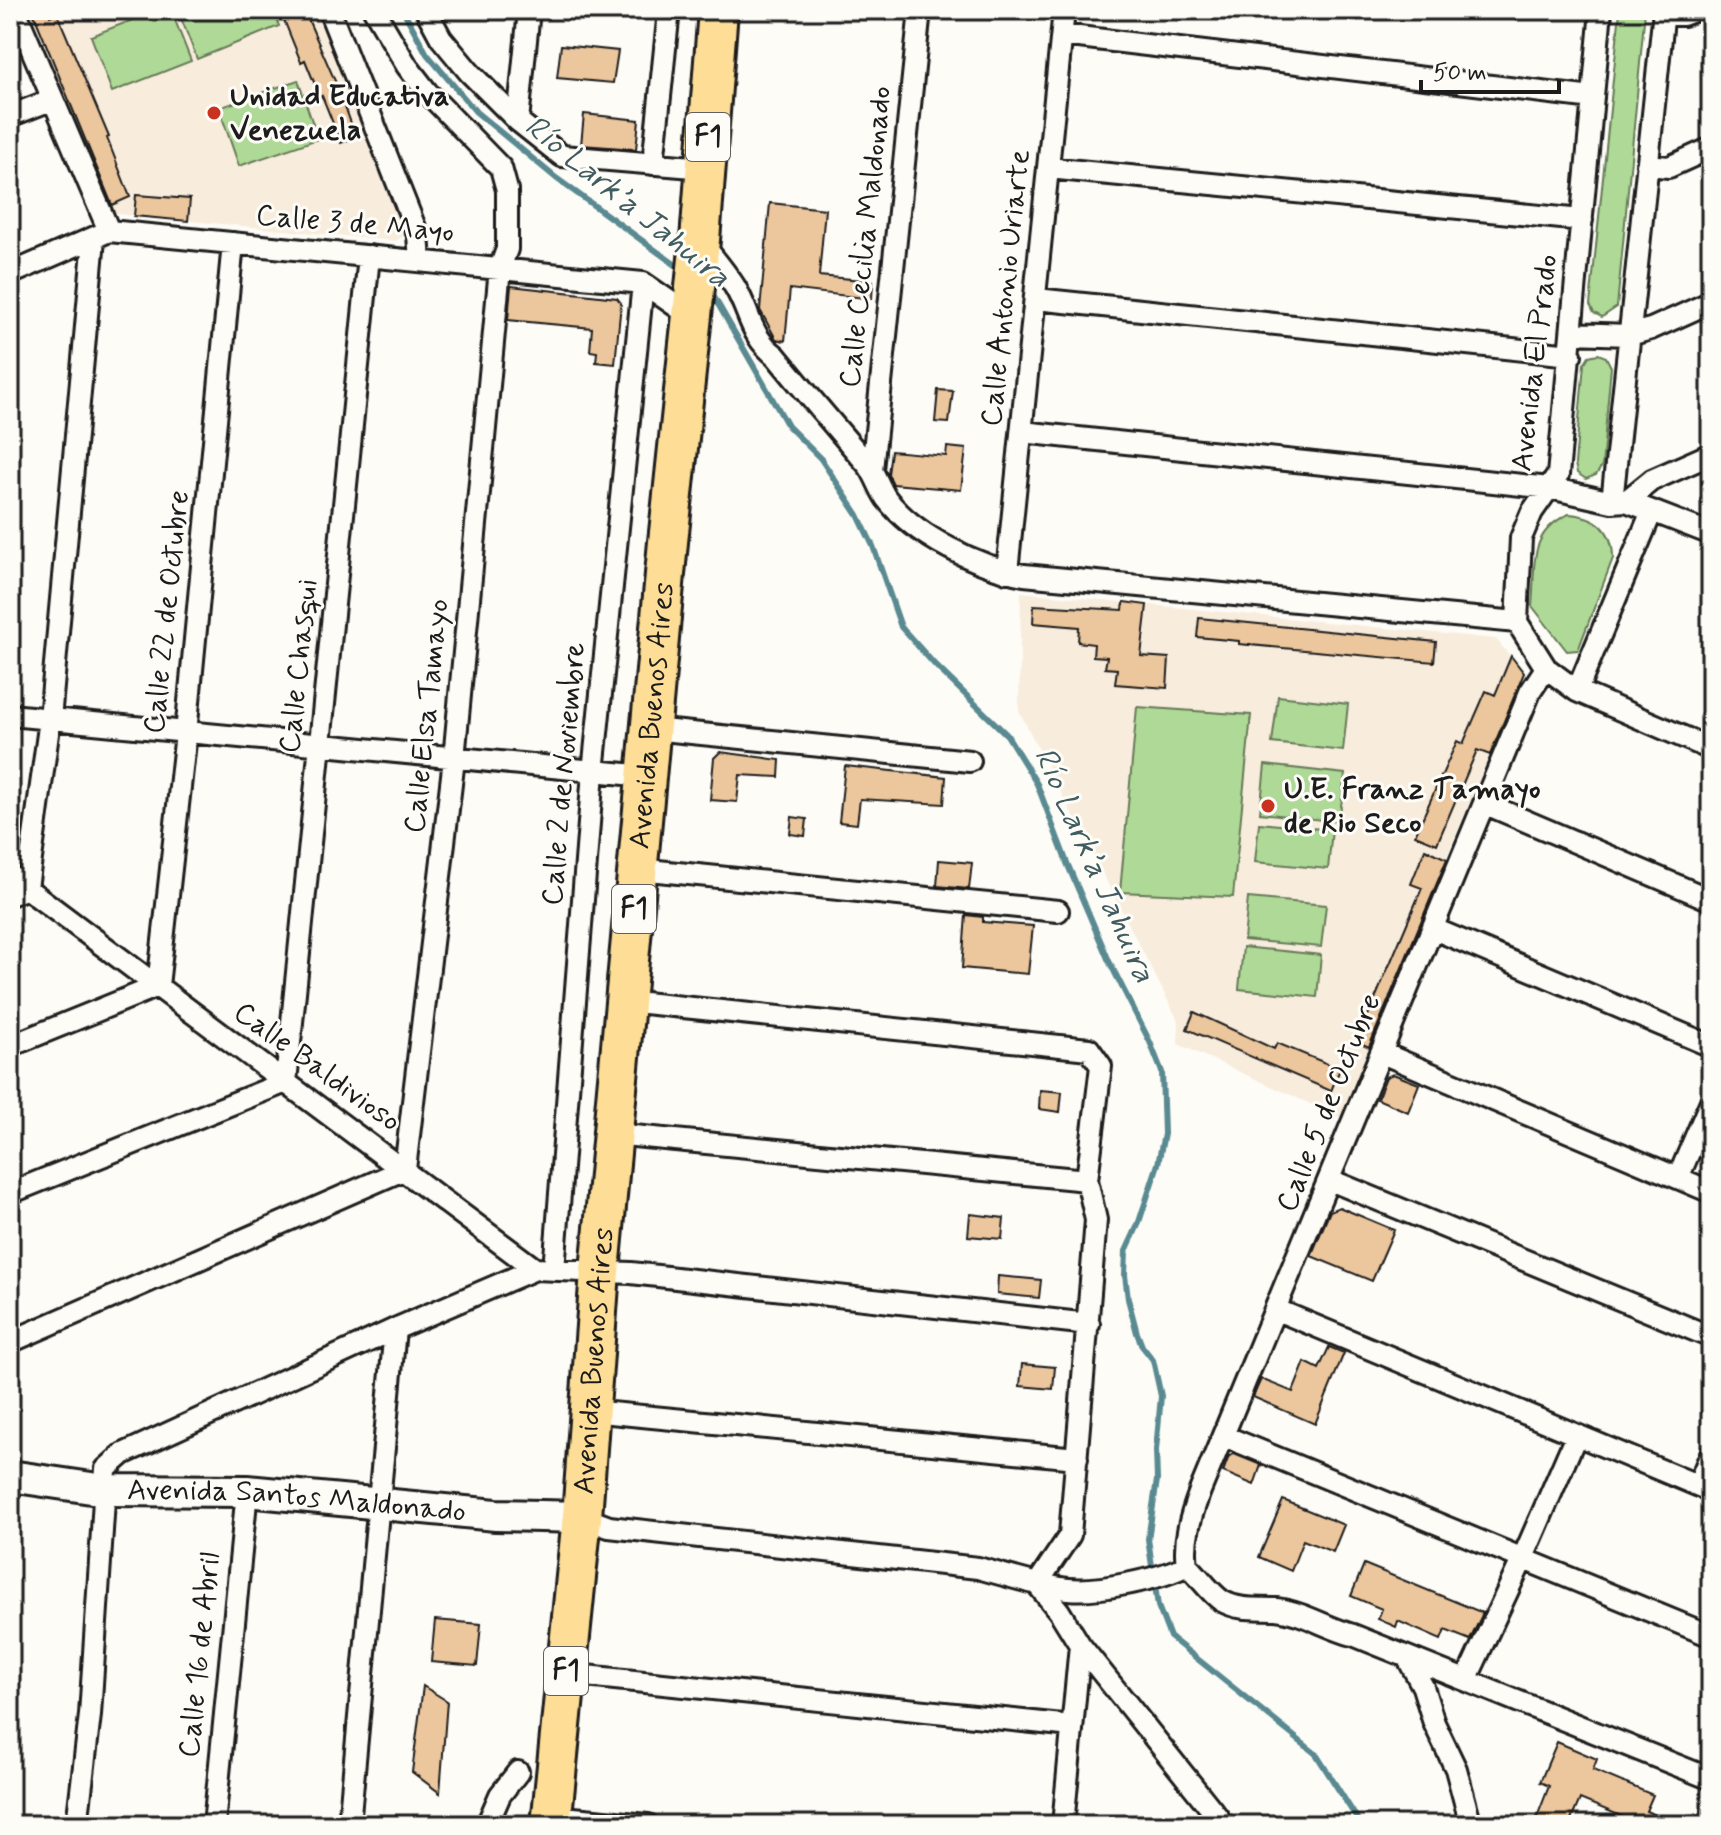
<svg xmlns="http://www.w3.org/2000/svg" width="1721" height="1835" font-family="Mynerve,sans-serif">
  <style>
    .built { fill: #f8ecdc }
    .green { fill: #afd996; stroke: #667a59; stroke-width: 2 }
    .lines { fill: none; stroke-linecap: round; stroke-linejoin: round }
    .stream { stroke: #5a8a91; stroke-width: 6 }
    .building { fill: #ecc69c; stroke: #1c1c1c; stroke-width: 2 }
    .street-casing { stroke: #1c1c1c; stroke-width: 26 }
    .secondary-casing { stroke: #1c1c1c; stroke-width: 36 }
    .highway-casing { stroke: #1c1c1c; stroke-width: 44 }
    .street { stroke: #fdfcf7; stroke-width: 20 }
    .secondary { stroke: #fdfcf7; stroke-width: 30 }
    .highway { stroke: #fedd96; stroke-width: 38 }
    .poi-dot { fill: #c8321e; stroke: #fdfcf7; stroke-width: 3 }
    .labels { text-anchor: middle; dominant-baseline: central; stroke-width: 6; stroke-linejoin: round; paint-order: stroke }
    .shield { fill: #fdfcf7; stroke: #605f5e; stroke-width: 2 }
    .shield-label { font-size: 28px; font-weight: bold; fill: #1c1c1c }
    .poi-label { font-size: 30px; font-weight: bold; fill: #1c1c1c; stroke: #fdfcf7; text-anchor: start }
    .street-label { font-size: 30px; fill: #1c1c1c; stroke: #fdfcf7 }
    .water-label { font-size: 32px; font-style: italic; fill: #405c60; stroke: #fdfcf7 }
  </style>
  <rect width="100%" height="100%" fill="#fdfcf7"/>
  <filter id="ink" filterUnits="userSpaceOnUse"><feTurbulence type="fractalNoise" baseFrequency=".0125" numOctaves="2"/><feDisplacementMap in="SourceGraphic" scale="16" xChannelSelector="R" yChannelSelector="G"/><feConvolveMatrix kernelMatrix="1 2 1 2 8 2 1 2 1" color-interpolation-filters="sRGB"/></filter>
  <g filter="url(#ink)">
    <path class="built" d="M28,10H315L405,228L403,236L396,241L118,214L113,211Z
      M1021,592L1496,639L1524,673L1446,858L1451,861L1344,1119L1178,1044L1179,1022L1019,711Z"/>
    <path class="green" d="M158,10H171L191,61L112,92L91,36Z
      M178,10H273L279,26L197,59Z
      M1645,10L1617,307L1602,317L1594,313L1590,305L1620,11Z
      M298,80L318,139L239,166L219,108Z
      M1598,354L1606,357L1611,367L1602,466L1596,475L1586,479L1577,473L1575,464L1584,364L1589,356Z
      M1569,514C1597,516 1613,529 1613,558L1578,650L1567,651L1532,606C1536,566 1527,533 1569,514Z
      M1278,696L1348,704L1343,751L1272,743Z
      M1137,707L1251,715L1233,897L1120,892Z
      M1265,765L1345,774L1339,822L1260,813Z
      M1259,823L1332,830L1328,869L1255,862Z
      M1248,898L1326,905L1321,947L1244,940Z
      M1243,947L1321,955L1317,997L1239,989Z"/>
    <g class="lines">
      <path class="stream" d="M403,10L427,54L476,112L556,178L684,271
        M708,292L714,297L788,426L821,459L858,515L873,546L901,627L935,665L1007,735L1037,784L1067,863L1109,961L1150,1042L1162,1072L1164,1134L1158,1164L1138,1225L1126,1251L1125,1275L1128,1299L1137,1333L1142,1346L1153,1360L1161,1396L1156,1450L1157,1480L1148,1539L1158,1606L1170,1637L1316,1754L1361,1825"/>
    </g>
    <path class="building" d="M32,10H48L50,16L57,13L109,137L107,138L130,197L112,205Z
      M280,10H304L339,90L356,137L341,143L322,96L320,97L305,60L301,62Z
      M561,45L618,51L613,83L557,78Z
      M584,114L639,120L636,149L581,145Z
      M136,195L190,199L188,221L134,216Z
      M770,203L825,209L819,276L873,281L872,299L790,289L785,341L776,339L760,310Z
      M511,286L617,298L621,303L615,364L596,362L597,352L590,351L592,328L508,320Z
      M938,390L953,391L949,423L935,422Z
      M947,447L966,449L961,490L893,484L888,474L891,451L946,456Z
      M1124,602L1147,605L1141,656L1169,658L1167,688L1115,684L1117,669L1105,668L1107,657L1093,656L1094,644L1078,642L1079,627L1033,623L1034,605L1123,610Z
      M1199,618L1436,642L1434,662L1239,644V641L1197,637Z
      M1511,656L1524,673L1490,755L1477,750L1437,844L1415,835L1457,741L1463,744L1486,691L1495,695Z
      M720,752L780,760L779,777L740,775L737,802L710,800L714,758Z
      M845,766L946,777L944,804L860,799L857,824L839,822Z
      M792,817L807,819L805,836L790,834Z
      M1425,849L1447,859L1369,1047L1358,1042L1361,1032L1422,888L1411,884Z
      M939,860L972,863L969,889L937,886Z
      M966,915L983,917V922L1033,926L1028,974L962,968Z
      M1194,1012L1274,1049L1277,1043L1340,1069L1331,1091L1187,1029Z
      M1393,1074L1419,1084L1408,1112L1377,1099L1386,1077Z
      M1040,1090L1062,1092L1060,1112L1039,1109Z
      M1339,1207L1394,1230L1372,1281L1311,1256L1330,1211Z
      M970,1214L1004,1218L1002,1239L968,1236Z
      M998,1276L1041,1280L1039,1298L997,1294Z
      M1329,1347L1344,1353L1315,1424L1253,1397L1261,1379L1293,1392L1305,1362L1319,1369Z
      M1022,1364L1055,1367L1053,1389L1020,1386Z
      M1234,1454L1261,1465L1254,1485L1223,1472L1229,1456Z
      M1283,1500L1344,1525L1333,1552L1303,1540L1291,1571L1259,1557Z
      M1364,1564L1483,1613L1470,1640L1445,1630L1441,1640L1398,1621L1396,1627L1378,1619L1382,1609L1351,1596Z
      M435,1620L481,1624L477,1666L431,1662Z
      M423,1686L447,1701L440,1793L412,1772Z
      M1557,1742L1597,1759L1593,1770L1653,1795L1646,1811L1679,1825H1624L1626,1818L1580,1799L1569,1825H1534L1549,1786L1540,1782Z"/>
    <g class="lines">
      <defs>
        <path id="street" d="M15,10L109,231
          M329,10L418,235L420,260
          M426,10L441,38L470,73L518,121L562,156L705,168
          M1601,10L1558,475L1532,512L1521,538L1517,622L1546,668L1577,691L1711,749
          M1663,15H1683L1696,10
          M1062,35L1593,98
          M10,116L51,100
          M518,121L529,10
          M653,164L669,10
          M1647,165L1669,167L1711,148
          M1048,168L1582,220
          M700,241C712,256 725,271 735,287C751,314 749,335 776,356C806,393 837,429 868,465C876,475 879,488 886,498C914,536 979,567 1024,575L1517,622
          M10,274L109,231L643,283L692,317
          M1036,299L1571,355
          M1573,333L1629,335L1651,329L1711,302
          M1022,432L1550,488L1612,502L1626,501L1711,534
          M872,470L920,10
          M1626,501L1652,480L1711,454
          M1612,502L1664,10
          M1007,572L1064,10
          M1577,691L1652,511
          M10,715L646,776
          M652,729L970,761
          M1486,804L1711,900
          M638,869L1058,911
          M10,876L535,1269L631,1273L1089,1324
          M10,895L27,888L50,719L94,239
          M1434,929L1711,1046
          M625,1001L1089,1049L1101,1066L1087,1180L1096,1220L1070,1535L1037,1584C1047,1585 1058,1588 1069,1589C1097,1592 1162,1579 1187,1565
          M10,1046L158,986L186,733L233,243
          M1382,1053L1711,1192
          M613,1134L1087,1180
          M1678,1178L1711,1101
          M1330,1180L1711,1337
          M10,1193L286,1082L369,256
          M554,1270L593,772L643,283
          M1277,1310L1711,1491
          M10,1342L405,1169L454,759L500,268L507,249V190L501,168L427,92L407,66L374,10
          M590,1411L1077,1458
          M1224,1436L1711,1636
          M1698,1485L1711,1454
          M582,1517L609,1527L978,1568L1037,1584L1059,1611L1080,1645L1224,1825
          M1187,1565C1183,1540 1191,1515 1200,1491L1530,692L1546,668
          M1187,1565C1199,1576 1209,1592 1222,1601C1240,1611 1257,1608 1276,1609C1303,1612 1327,1628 1353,1635L1711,1779
          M1407,1657L1423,1687L1434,1723L1456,1769L1471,1825
          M566,1674L1072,1726
          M1466,1680L1522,1560L1576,1436
          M552,1816L648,1825
          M77,1825L90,1715L106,1469L123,1454L395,1329L535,1269
          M214,1825L247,1491
          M349,1825L395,1329
          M487,1825L500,1795L518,1772
          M1063,1825L1080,1645"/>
        <g id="secondary">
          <path id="s1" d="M10,1476L105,1490L247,1491L496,1515L582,1517"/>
        </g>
        <g id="highway">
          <path id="s2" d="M551,1825L582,1517L600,1271L668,542L700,240L718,10"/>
        </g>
      </defs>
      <use href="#street" class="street-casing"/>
      <use href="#secondary" class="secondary-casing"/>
      <use href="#highway" class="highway-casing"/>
      <use href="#street" class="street"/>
      <use href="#secondary" class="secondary"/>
      <use href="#highway" class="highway"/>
    </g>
  </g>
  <g class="poi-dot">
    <circle cx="214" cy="113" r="8"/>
    <circle cx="1268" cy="806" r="8"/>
  </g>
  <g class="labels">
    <g class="shield">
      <rect x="686" y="113" width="44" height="48" rx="6"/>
      <rect x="612" y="885" width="44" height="48" rx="6"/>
      <rect x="544" y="1647" width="44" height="48" rx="6"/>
    </g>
    <g class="shield-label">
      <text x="708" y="137">F1</text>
      <text x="634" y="909">F1</text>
      <text x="566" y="1671">F1</text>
    </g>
    <g class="poi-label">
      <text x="230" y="96">Unidad Educativa<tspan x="230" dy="34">Venezuela</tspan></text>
      <text x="1284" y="789">U.E. Franz Tamayo<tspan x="1284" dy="34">de Rio Seco</tspan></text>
    </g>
    <g class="street-label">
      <text transform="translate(355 224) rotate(5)">Calle 3 de Mayo</text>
      <text transform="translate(866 237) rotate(-84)">Calle Cecilia Maldonado</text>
      <text transform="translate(1006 288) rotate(-84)">Calle Antonio Uriarte</text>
      <text transform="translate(1535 363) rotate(-83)">Avenida El Prado</text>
      <text transform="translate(167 612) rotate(-84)">Calle 22 de Octubre</text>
      <text transform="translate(299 666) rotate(-84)">Calle Chasqui</text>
      <text stroke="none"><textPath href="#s2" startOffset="1114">Avenida Buenos Aires</textPath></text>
      <text transform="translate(427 716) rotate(-84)">Calle Elsa Tamayo</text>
      <text transform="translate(564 774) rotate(-85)">Calle 2 de Noviembre</text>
      <text transform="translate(317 1067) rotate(36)">Calle Baldivioso</text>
      <text transform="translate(1329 1103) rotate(-68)">Calle 5 de Octubre</text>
      <text stroke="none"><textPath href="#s2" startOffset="466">Avenida Buenos Aires</textPath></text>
      <text stroke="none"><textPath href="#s1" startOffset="288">Avenida Santos Maldonado</textPath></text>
      <text transform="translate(200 1655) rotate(-84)">Calle 16 de Abril</text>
    </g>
    <g class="water-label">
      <text transform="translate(627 202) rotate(39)">Río Lark’a Jahuira</text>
      <text transform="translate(1094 865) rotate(66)">Río Lark’a Jahuira</text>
    </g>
  </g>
  <rect width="1721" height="1835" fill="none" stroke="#fdfcf7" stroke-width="40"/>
  <rect x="20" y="20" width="1681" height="1795" fill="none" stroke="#1c1c1c" stroke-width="3" filter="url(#ink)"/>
  <path d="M1421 80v12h138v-12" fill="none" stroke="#1c1c1c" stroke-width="4"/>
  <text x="1433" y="80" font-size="24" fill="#1c1c1c" stroke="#fdfcf7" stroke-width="6" paint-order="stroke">50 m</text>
</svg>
